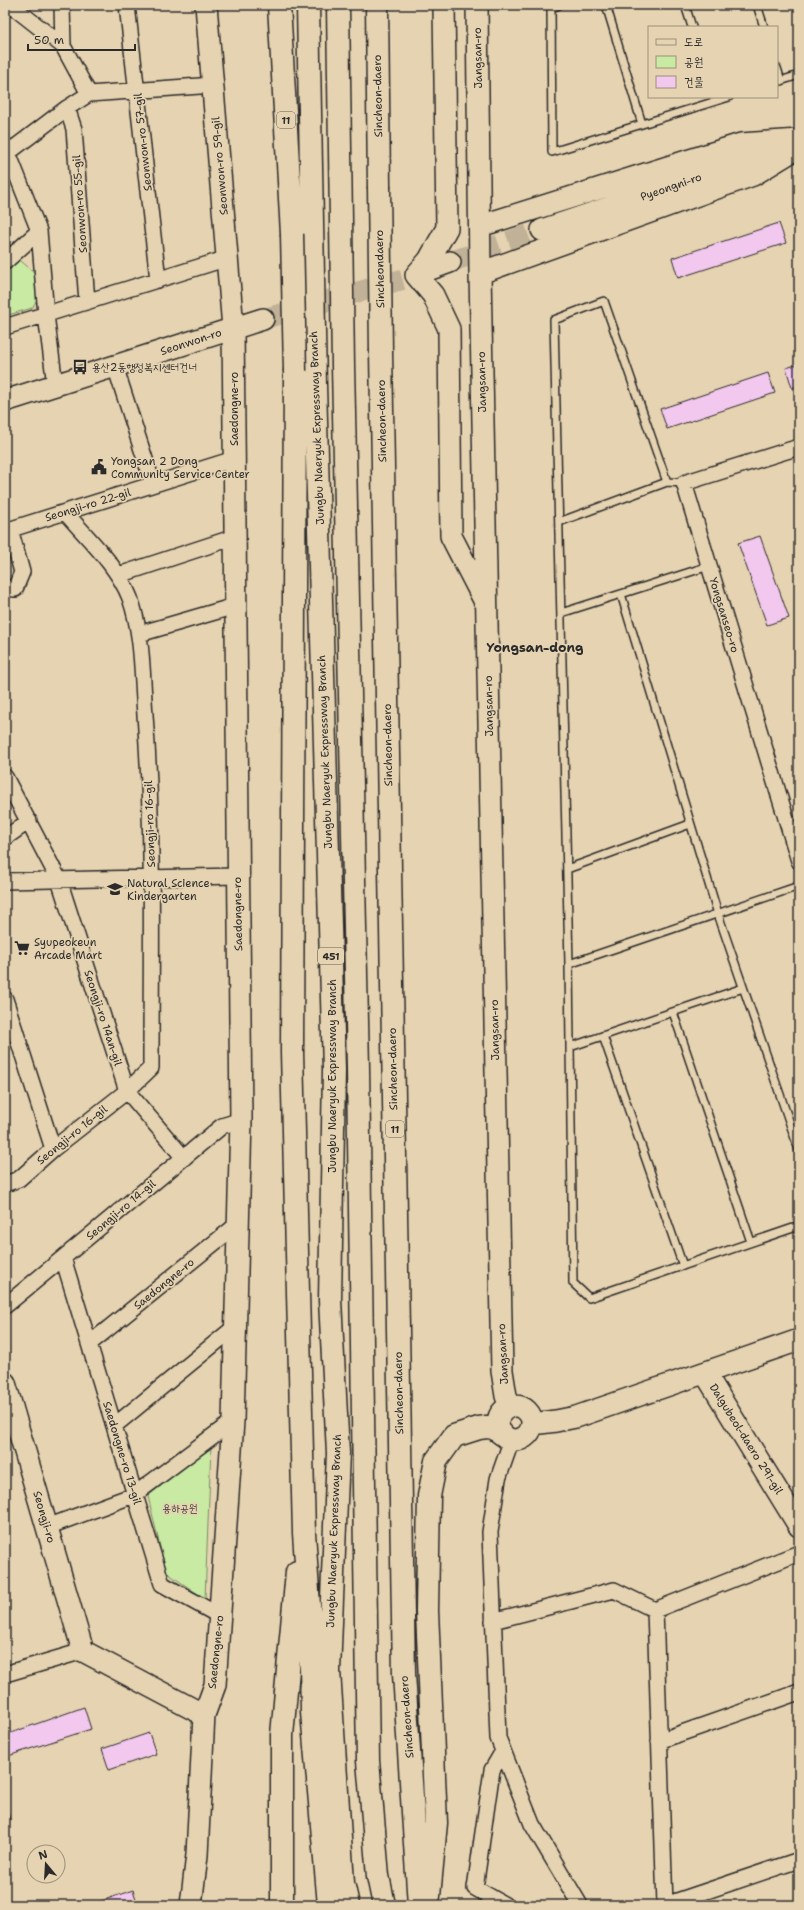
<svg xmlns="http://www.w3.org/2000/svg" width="804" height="1910" font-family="'Shantell Sans','Poor Story',sans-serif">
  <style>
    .green { fill: #c8eaa2; stroke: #7a8a66 }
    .building { fill: #f2c8ee; stroke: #2b2b2b }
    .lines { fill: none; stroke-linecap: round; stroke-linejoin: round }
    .secondary-tunnel { stroke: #c1b196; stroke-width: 21; stroke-dasharray: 21 10; stroke-linecap: butt }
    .lane-casing { stroke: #2b2b2b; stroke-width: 10 }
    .street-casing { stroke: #2b2b2b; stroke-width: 18 }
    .secondary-casing { stroke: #2b2b2b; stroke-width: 24 }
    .highway-casing { stroke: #2b2b2b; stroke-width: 25 }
    .lane { stroke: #e6d3b1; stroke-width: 7 }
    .street { stroke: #e6d3b1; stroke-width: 15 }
    .secondary { stroke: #e6d3b1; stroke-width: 21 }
    .highway { stroke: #e6d3b1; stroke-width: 22 }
    .highway-bridge-casing { stroke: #2b2b2b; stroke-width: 25; stroke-linecap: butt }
    .highway-bridge { stroke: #e6d3b1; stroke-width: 22 }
    .labels { text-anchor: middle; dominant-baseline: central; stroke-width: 3.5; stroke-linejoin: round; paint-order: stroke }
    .shield { fill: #e6d3b1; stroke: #635d53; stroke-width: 1 }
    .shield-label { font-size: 10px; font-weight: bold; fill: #2b2b2b }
    .street-label { font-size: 11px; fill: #2b2b2b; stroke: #e6d3b1 }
    .poi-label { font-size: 11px; fill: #2b2b2b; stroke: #e6d3b1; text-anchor: start }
    .park-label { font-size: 11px; fill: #3b3e37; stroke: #e6d3b1 }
    .quarter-label { font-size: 13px; font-weight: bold; fill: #2b2b2b; stroke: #e6d3b1 }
  </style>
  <rect width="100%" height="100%" fill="#e6d3b1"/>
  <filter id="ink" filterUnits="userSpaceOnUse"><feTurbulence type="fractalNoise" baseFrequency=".025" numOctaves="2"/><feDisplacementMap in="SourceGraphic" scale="8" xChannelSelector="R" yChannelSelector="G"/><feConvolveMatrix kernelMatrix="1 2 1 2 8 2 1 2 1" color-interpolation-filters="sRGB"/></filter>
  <g filter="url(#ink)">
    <path class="green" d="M15,256L47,283L32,308L5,316V270Z
      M211,1446L205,1599L166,1572L148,1496Z"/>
    <path class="building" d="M779,223L786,243L678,278L672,258Z
      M799,364V386L792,388L786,368Z
      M768,373L775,393L667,429L660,409Z
      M799,500V515L795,501Z
      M760,536L789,618L767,625L738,543Z
      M84,1707L91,1729L5,1757V1735Z
      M149,1733L156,1754L109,1770L102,1749Z
      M5,1803L10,1820L5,1822Z
      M133,1890L138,1905H90Z"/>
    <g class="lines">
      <path class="secondary-tunnel" d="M450,262L542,230
        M263,319L404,279"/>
      <defs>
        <path id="lane" d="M551,5L552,152L729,97
          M606,5L642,124
          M685,5L692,27
          M757,5L764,27
          M551,8L559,5
          M777,68L781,81
          M777,82L799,75
          M684,483L667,482L604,301L554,320L569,964L573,1283L589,1298L799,1226
          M559,522L667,482
          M621,594L718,914L799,1150
          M561,613L709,566
          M567,869L690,824
          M569,964L799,886
          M673,1012L751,1242
          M603,1036L683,1266
          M570,1047L743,988"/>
        <path id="street" d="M6,5L17,10L63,46L89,94
          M62,5L63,46
          M127,5L158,280
          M67,108L74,129L87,302
          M5,145L39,231L46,315L55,385
          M9,152L67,108L89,94L214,85
          M5,262L39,231
          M5,327L228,258
          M115,366L153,484
          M799,447L684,483L799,861
          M5,531L234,459
          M119,575L235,537
          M5,588L15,589L22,572L10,529
          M139,634L235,606
          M5,777L59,880L127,1091L184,1158
          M5,838L29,821
          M5,881L237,876
          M5,999L53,1149
          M5,1184L19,1179L53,1149L127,1091L151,1068C151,950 154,832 145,715C142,676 143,635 130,598C117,565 88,539 65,512
          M63,1258L162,1584L220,1616
          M5,1306L222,1126L241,1120
          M89,1344L239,1223
          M114,1426L236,1326
          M512,1439L498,1479L490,1532L498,1738L532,1824L580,1905
          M47,1527L134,1495L233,1421
          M655,1610L799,1553
          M493,1621L614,1590L655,1610L665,1905
          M5,1674L83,1651
          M659,1741L799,1692
          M503,1751L492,1770L475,1888L505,1905
          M665,1905L799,1860"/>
        <path id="secondary" d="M444,5L447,228L429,260L416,275L433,295L449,329L451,536L485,602
          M477,5L480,273L502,1371L506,1396L510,1407
          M480,226L741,144L799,140
          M542,230L769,154
          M480,273L753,175L799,147
          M417,274L450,262
          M5,401L263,319
          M705,1373L799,1526
          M5,1383L83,1651L204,1715
          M498 1423a17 17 0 1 1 34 0a17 17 0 1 1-34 0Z
          M532,1424L556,1421L576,1417L799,1340
          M191,1905L197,1855L204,1715L215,1685L233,1421L241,1120L233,328L206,5"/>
        <path id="highway" d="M279,5L292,234
          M308,5L315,385L334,1070L330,1300L338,1453L329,1671L343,1883L348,1905
          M338,5L343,366L358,1068L368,1761L378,1876L384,1905
          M377,5L379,186
          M381,352L404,1674L419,1905
          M295,371L292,1052L304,1533L310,1620L312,1712L329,1905
          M429,1896L436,1823L427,1611L429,1496L436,1461L454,1436L479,1428L487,1427L494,1428L502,1434
          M282,1905V1735L297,1572"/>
      </defs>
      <use href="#lane" class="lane-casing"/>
      <use href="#street" class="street-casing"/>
      <use href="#secondary" class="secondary-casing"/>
      <use href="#highway" class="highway-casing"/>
      <use href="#lane" class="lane"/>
      <use href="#street" class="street"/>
      <use href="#secondary" class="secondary"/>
      <use href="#highway" class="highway"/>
      <defs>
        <path id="highway-bridge" d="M379,186L381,352
          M292,234L295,371"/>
      </defs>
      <use href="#highway-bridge" class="highway-bridge-casing"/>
      <use href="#highway-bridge" class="highway-bridge"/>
    </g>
  </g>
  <defs>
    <symbol id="bus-bare" viewBox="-9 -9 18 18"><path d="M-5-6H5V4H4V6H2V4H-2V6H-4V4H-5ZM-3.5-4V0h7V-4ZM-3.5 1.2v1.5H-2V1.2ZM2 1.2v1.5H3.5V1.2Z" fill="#2b2b2b" stroke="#e6d3b1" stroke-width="2.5" paint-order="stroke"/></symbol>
    <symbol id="civic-bare" viewBox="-9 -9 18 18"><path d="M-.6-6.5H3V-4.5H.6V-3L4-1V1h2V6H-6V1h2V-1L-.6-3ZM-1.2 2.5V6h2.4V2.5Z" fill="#2b2b2b" stroke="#e6d3b1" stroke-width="2.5" paint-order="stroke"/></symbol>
    <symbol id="school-bare" viewBox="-9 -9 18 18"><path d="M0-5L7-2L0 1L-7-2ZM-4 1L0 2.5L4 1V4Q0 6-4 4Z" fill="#2b2b2b" stroke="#e6d3b1" stroke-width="2.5" paint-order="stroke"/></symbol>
    <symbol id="supermarket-bare" viewBox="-9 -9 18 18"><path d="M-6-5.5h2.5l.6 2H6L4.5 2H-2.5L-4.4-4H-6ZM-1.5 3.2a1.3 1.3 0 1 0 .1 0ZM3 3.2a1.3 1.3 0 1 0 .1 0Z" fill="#2b2b2b" stroke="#e6d3b1" stroke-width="2.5" paint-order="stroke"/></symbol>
  </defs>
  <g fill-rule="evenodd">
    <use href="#bus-bare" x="69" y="356" width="22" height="22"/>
    <use href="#civic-bare" x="88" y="456" width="22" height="22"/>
    <use href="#school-bare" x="104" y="878" width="22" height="22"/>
    <use href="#supermarket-bare" x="11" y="937" width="22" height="22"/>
  </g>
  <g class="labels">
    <g class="shield">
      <rect x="277" y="112" width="18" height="16" rx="3"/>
      <rect x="318" y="948" width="26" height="16" rx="3"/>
      <rect x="386" y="1121" width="18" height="16" rx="3"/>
    </g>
    <g class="shield-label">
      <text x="286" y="120">11</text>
      <text x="331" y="956">451</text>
      <text x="395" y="1129">11</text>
    </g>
    <g class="street-label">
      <text transform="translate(478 58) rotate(-91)">Jangsan-ro</text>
      <text transform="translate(378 96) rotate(-91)">Sincheon-daero</text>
      <text transform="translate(143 142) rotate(-96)">Seonwon-ro 57-gil</text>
      <text transform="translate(220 166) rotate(-95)">Seonwon-ro 59-gil</text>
      <text transform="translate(671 187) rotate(-19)">Pyeongni-ro</text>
      <text transform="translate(80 204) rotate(-94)">Seonwon-ro 55-gil</text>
      <text transform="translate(380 269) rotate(-91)">Sincheondaero</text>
      <text transform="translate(191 342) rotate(-18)">Seonwon-ro</text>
      <text transform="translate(482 382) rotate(-91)">Jangsan-ro</text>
      <text transform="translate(234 409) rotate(-90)">Saedongne-ro</text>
      <text transform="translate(382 421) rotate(-91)">Sincheon-daero</text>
      <text transform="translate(317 428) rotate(-92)">Jungbu Naeryuk Expressway Branch</text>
      <text transform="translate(88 505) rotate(-17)">Seongji-ro 22-gil</text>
      <text transform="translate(724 615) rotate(73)">Yongsanseo-ro</text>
      <text transform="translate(489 706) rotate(-91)">Jangsan-ro</text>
      <text transform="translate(388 745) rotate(-91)">Sincheon-daero</text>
      <text transform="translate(325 752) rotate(-92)">Jungbu Naeryuk Expressway Branch</text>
      <text transform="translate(150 824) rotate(-92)">Seongji-ro 16-gil</text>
      <text transform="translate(238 914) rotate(-91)">Saedongne-ro</text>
      <text transform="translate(103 1018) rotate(72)">Seongji-ro 14an-gil</text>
      <text transform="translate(495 1030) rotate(-91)">Jangsan-ro</text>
      <text transform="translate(393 1069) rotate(-91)">Sincheon-daero</text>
      <text transform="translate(332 1076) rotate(-90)">Jungbu Naeryuk Expressway Branch</text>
      <text transform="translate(72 1135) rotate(-39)">Seongji-ro 16-gil</text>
      <text transform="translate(121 1210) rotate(-40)">Seongji-ro 14-gil</text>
      <text transform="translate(164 1284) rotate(-39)">Saedongne-ro</text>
      <text transform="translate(503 1354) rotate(-93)">Jangsan-ro</text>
      <text transform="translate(399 1393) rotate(-91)">Sincheon-daero</text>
      <text transform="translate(746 1439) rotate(58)">Dalgubeol-daero 291-gil</text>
      <text transform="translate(122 1453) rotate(73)">Saedongne-ro 13-gil</text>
      <text transform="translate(44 1517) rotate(74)">Seongji-ro</text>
      <text transform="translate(334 1531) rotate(-88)">Jungbu Naeryuk Expressway Branch</text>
      <text transform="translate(216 1652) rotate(-84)">Saedongne-ro</text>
      <text transform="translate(407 1717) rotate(-94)">Sincheon-daero</text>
    </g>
    <g class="poi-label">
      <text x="92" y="367">용산2동행정복지센터건너</text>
      <text x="111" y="461">Yongsan 2 Dong<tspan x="111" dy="13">Community Service Center</tspan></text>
      <text x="127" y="883">Natural Science<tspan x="127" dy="13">Kindergarten</tspan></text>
      <text x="34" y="942">Syupeokeun<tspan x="34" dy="13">Arcade Mart</tspan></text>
    </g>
    <g class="park-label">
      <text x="180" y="1508">용하공원</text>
    </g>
    <g class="quarter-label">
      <text x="535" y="647">Yongsan-dong</text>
    </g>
  </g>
  <rect width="804" height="1910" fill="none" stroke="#e6d3b1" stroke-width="20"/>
  <rect x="10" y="10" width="784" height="1890" fill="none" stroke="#2b2b2b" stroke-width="1.5" filter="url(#ink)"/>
  <rect x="648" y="26" width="130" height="72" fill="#e6d3b1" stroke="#9b907b"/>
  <rect x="656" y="39" width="20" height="6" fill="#e6d3b1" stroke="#9b907b"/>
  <text x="684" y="46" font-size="12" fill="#2b2b2b">도로</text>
  <rect x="656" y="56" width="20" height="12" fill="#c8eaa2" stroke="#9b907b"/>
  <text x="684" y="66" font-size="12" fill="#2b2b2b">공원</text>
  <rect x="656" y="76" width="20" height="12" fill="#f2c8ee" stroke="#9b907b"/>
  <text x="684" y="86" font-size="12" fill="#2b2b2b">건물</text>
  <g transform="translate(46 1864) rotate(342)"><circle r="19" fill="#e6d3b1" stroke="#9b907b"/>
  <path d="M0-3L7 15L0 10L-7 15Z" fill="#2b2b2b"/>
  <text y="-6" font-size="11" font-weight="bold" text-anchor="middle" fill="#2b2b2b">N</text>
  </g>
  <path d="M28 44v6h107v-6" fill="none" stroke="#2b2b2b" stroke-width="2"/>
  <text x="34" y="44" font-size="12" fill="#2b2b2b" stroke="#e6d3b1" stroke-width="3" paint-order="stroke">50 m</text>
</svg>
